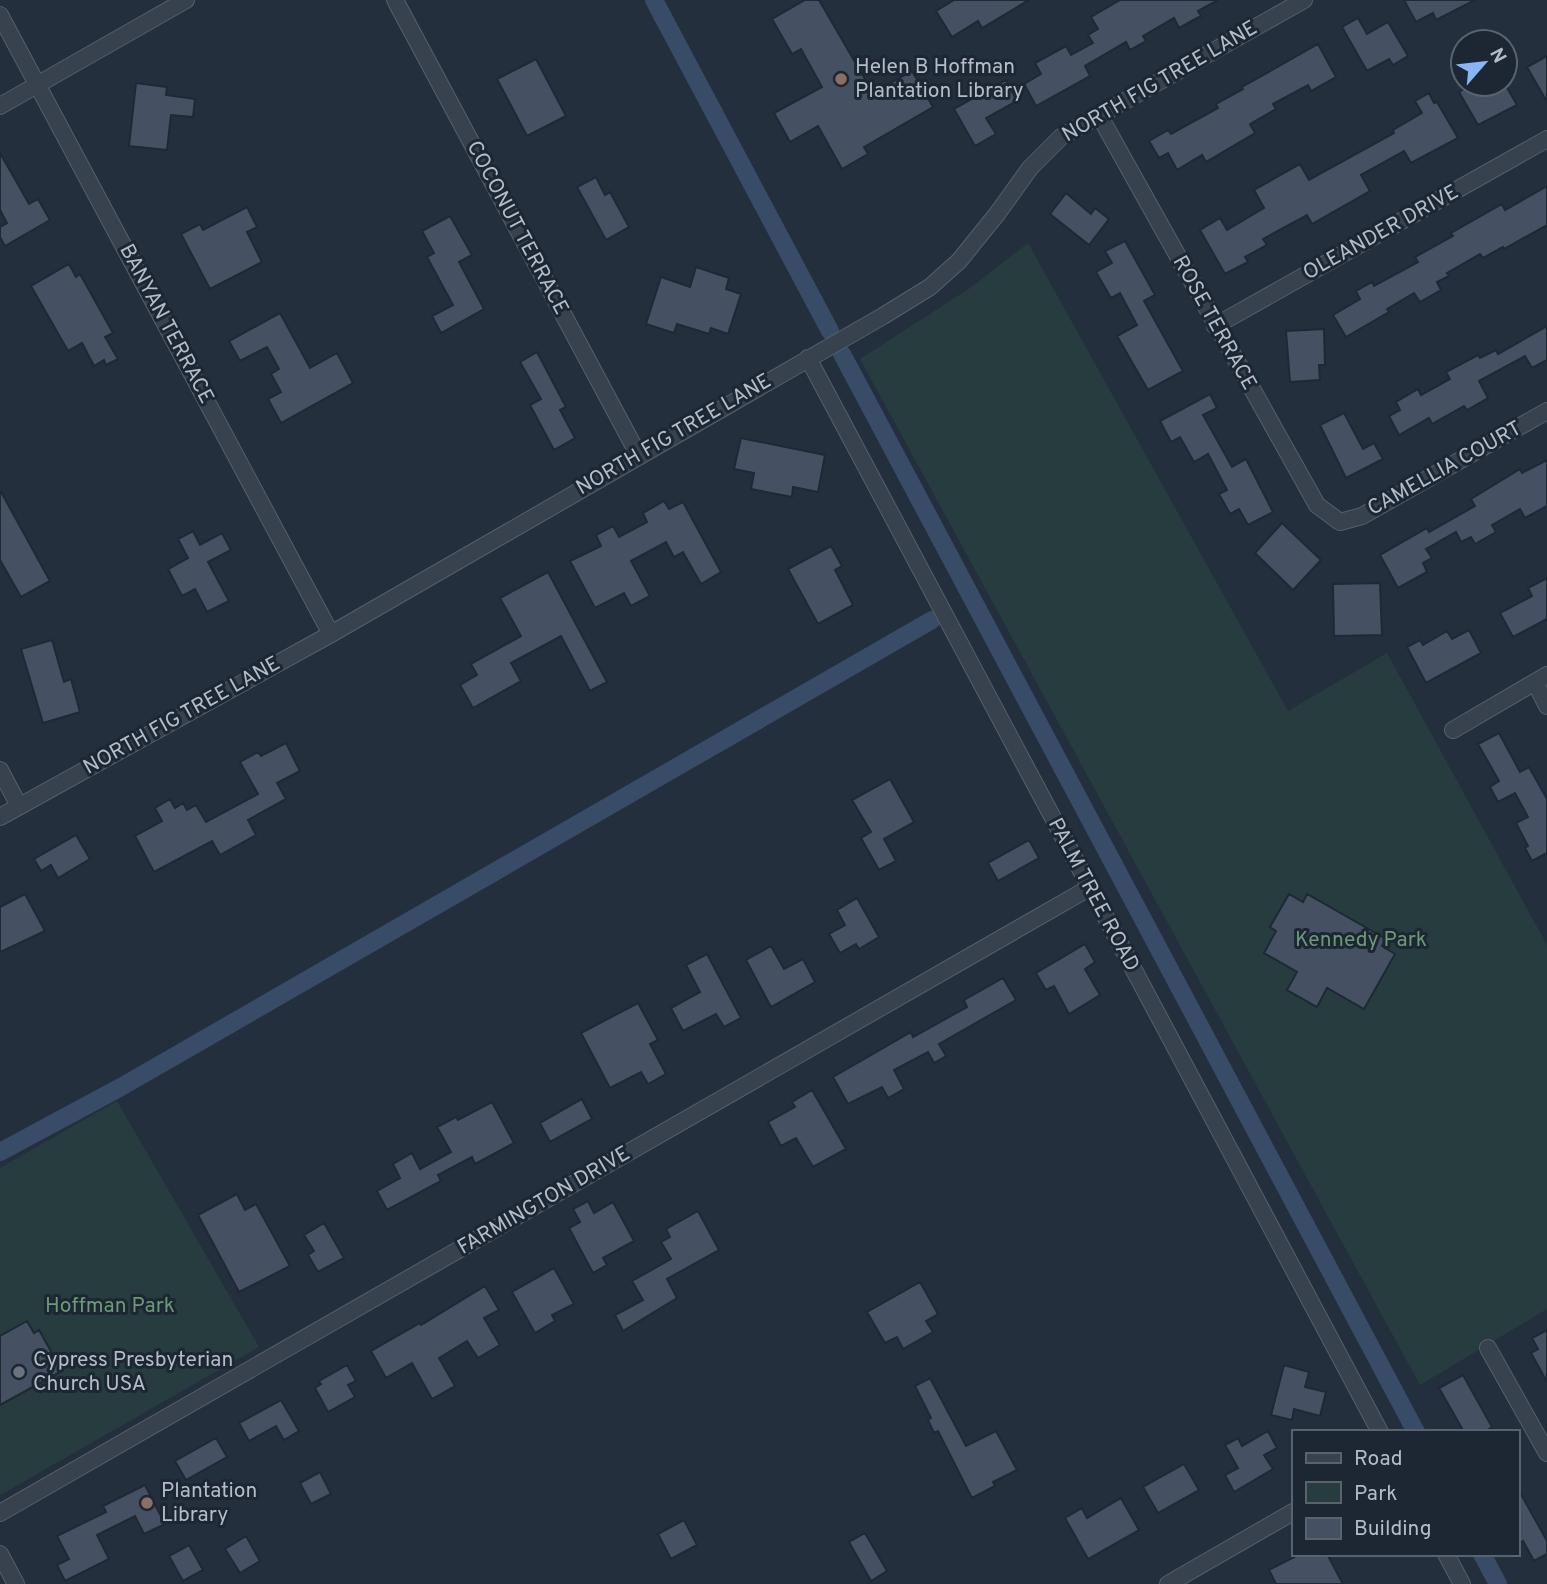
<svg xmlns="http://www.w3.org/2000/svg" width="1547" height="1584" font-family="Overpass,sans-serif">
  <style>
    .green { fill: #263c3f }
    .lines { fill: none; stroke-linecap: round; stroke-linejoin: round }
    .canal { stroke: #394c67; stroke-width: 18 }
    .building { fill: #455162; stroke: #1f2835; stroke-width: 2 }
    .minor-casing { stroke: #565f6c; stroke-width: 18 }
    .minor { stroke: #38414e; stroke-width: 16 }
    .education-dot { fill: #8d6e63; stroke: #1d2633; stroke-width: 2.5 }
    .worship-dot { fill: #6b7280; stroke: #1d2633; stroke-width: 2.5 }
    .labels { text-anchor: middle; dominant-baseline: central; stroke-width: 6; stroke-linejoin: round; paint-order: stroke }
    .poi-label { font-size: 21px; fill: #b4bcc9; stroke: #1d2633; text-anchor: start }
    .street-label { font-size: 21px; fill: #b4bcc9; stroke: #1d2633 }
    .park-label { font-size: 21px; fill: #6b9a76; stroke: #1d2633 }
  </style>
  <rect width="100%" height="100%" fill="#242f3e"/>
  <path class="green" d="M1028,243L1288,711L1387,653L1547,945V1309L1420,1385L860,359L970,288Z
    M117,1101L259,1347L0,1495V1168Z"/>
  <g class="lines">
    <path class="canal" d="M654,0L830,331
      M842,354L1416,1432
      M0,1152L121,1087L932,620
      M1482,1554L1498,1584"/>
  </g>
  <path class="building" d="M805,0H819L873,93L912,71L933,107L864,147L868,154L842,169L818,126L790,142L774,113L822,87L801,49L792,54L772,19Z
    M954,0H1029L982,28L978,21L952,37L936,11Z
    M1120,0H1218L1198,11L1201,16L1179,28L1174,18L1143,36L1146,41L1130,50L1126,42L1085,66L1090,76L1036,106L1024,84L1041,74L1035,63L1066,46L1071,55L1093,43L1088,35L1098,29L1091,17Z
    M1404,0H1475L1436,20L1433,13L1416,22Z
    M1358,18L1367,34L1388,22L1408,56L1393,65L1389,59L1367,71L1342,27Z
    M1318,44L1336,77L1311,91L1308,85L1273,104L1276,109L1250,124L1255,133L1206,162L1202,155L1177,170L1168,153L1159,158L1149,141L1168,130L1171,134L1218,108L1216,104L1243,89L1242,87Z
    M1547,56V102L1527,67Z
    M536,59L566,116L527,136L497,79Z
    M1006,80L1017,101L986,118L996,134L975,146L954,109Z
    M136,83L167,87L166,95L195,99L193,117L171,115L167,150L129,146Z
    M1472,84H1477L1480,90L1491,84H1505L1517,105L1478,125L1459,92Z
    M1429,93L1434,103L1437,102L1458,138L1411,163L1404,151L1361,175L1370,191L1312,224L1307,215L1263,239L1267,245L1245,257L1248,262L1225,274L1200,230L1220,218L1227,230L1264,208L1254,190L1300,164L1309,180L1394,133L1393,130L1422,113L1415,101Z
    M0,153L29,204L38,199L50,220L5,246L0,237V227L7,223L0,210Z
    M596,177L605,195L610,192L629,227L606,240L577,187Z
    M1547,186V225L1504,249L1503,247L1483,258L1480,254L1447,273L1449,276L1437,282L1441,290L1420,302L1414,293L1387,309L1389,312L1346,337L1333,315L1360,299L1356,291L1372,282L1374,286L1418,262L1415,257L1453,236L1451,233L1502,204L1505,210Z
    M1066,193L1091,214L1095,208L1109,219L1089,245L1050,214Z
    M247,207L257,227L247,232L262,262L210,289L181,234L200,224L203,230Z
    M450,216L472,255L459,262L484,309L441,333L432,316L453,305L427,257L434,253L422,231Z
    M1125,241L1155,295L1144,301L1183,371L1148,390L1117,336L1137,325L1120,293L1111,298L1096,272L1112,263L1105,251Z
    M69,264L76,277L80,274L113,333L105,337L118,359L106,365L104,360L94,366L82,343L68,351L31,286Z
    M696,267L729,278L726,289L741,294L728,334L711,328L709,334L677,324L674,333L646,324L661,277L690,287Z
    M280,313L310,368L337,353L353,383L281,423L268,399L281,392L271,374L279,369L267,347L240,361L229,341Z
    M1547,326V360L1532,368L1525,356L1479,381L1488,398L1467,410L1464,406L1432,424L1429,418L1399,435L1389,416L1400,410L1396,402L1418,389L1421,395L1450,379L1446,372L1478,355L1480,358L1496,350L1498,354Z
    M1324,329L1325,365H1319L1320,380L1290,382L1286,331Z
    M537,352L566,407L560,410L575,438L554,450L530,405L541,399L520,362Z
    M1210,394L1217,408L1203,415L1232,467L1246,459L1273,512L1248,525L1239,509L1230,514L1219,494L1227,490L1208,454L1194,462L1180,437L1171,442L1160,421Z
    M1344,413L1363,449L1374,443L1383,459L1346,478L1320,425Z
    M741,438L825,455L818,492L793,487L792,497L751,489L754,473L734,469Z
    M1547,460V506L1525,518L1520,509L1492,525L1496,532L1475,544L1471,537L1461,542L1456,532L1426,549L1432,558L1423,563L1427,572L1398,588L1380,555L1427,528L1429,532L1475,506L1471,499L1520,469L1522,473Z
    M0,490L50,581L21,597L0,560Z
    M664,501L669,509L683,502L721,572L701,584L683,552L674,557L666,542L631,561L650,596L631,606L624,593L595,608L570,561L601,546L596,535L613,526L619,537L647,522L643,513Z
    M1282,523L1321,560L1293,590L1255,553Z
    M193,531L200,545L222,533L231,550L208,562L229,601L207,612L195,589L182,596L168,569L188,558L178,539Z
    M831,546L842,566L835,570L853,605L818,624L788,569Z
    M548,572L607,682L590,691L561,636L511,663L521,681L473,708L460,685L477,675L471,664L521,636L500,598Z
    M1547,578V619L1513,637L1500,613L1532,596L1528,588Z
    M1380,583L1382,635L1334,636L1333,584Z
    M1469,630L1481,653L1426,683L1407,647L1420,640L1423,645L1447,631L1452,639Z
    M52,640L64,682L71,679L80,712L43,723L21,649Z
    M1499,733L1520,772L1529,767L1547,799V853L1532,861L1525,848L1528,846L1516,823L1528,817L1515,793L1498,802L1490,787L1499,781L1478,744Z
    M286,743L300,771L277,783L286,799L248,820L256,835L220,855L212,841L154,872L135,836L162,821L155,808L170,799L175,808L183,803L187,810L196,805L206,822L258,794L240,762L258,752L261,756Z
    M890,779L914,822L884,839L896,861L879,870L861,838L871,832L852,800Z
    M76,835L90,859L58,878L51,865L41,871L34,859Z
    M1029,840L1039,858L998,881L988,863Z
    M25,894L45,931L0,952V907Z
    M1289,894L1303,902L1307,894L1386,939L1382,946L1395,954L1364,1009L1327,988L1317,1007L1287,990L1297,972L1264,953L1276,931L1270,927Z
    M857,898L879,937L859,949L856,944L840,953L829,934L845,925L837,910Z
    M1085,944L1095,962L1085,969L1100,995L1069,1014L1054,986L1046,990L1036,973Z
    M771,946L784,969L803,959L815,982L771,1007L746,960Z
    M707,954L741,1018L724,1027L716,1014L683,1031L671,1008L700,992L686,965Z
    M1003,978L1016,1000L939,1044L946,1056L934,1063L928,1052L894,1070L904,1089L888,1098L882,1087L848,1104L833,1077L911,1032L913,1037L967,1007L964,1000Z
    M638,1003L658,1040L650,1044L666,1074L648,1084L641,1072L610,1088L581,1033Z
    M812,1090L846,1149L813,1167L796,1138L781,1146L768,1122L795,1107L792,1102Z
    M582,1099L592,1119L550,1142L540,1123Z
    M492,1102L514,1143L475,1164L472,1157L438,1175L441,1181L387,1210L377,1191L400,1178L393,1164L412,1153L420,1169L451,1152L437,1127L456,1117L458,1120Z
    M237,1194L245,1210L256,1204L290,1266L239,1292L198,1215Z
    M588,1201L594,1213L613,1202L634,1241L603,1258L607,1265L593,1273L569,1228L580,1222L573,1209Z
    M698,1211L719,1250L667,1279L677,1298L623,1331L615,1315L643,1300L632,1281L671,1259L661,1242L670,1237L666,1229Z
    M324,1223L344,1258L318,1272L308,1255L314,1251L304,1235Z
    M554,1268L574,1304L552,1315L555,1321L535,1333L512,1292Z
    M920,1282L938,1314L926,1321L933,1332L903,1349L897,1337L885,1343L867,1312Z
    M485,1286L499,1310L484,1318L500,1345L478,1358L467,1341L439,1358L455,1386L432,1399L412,1363L386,1378L371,1351L420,1323L421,1325Z
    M27,1321L34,1333L39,1330L62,1371L0,1405V1336Z
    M1547,1330V1382L1531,1353L1538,1349L1532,1338Z
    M347,1365L356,1381L348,1385L355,1397L328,1412L315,1388L321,1384L319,1381Z
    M1284,1365L1309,1372L1305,1387L1326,1392L1320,1416L1294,1409L1292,1420L1271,1415Z
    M1463,1375L1492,1427L1484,1432H1464L1439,1388Z
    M930,1378L966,1446L996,1431L1017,1470L993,1482L995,1486L972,1498L938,1431L934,1433L928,1420L931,1418L915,1386Z
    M281,1400L299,1431L284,1440L276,1426L249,1441L239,1423Z
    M1268,1431L1277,1448L1264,1455L1273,1469L1234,1492L1225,1475L1238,1468L1225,1445L1238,1438L1242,1446Z
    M216,1438L227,1457L186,1480L175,1461Z
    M1184,1464L1199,1490L1158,1513L1143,1487Z
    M320,1472L331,1494L311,1504L300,1483Z
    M145,1485L165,1524L144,1534L135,1516L97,1535L109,1559L65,1581L57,1565L69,1559L57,1536L106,1512L103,1506Z
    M1517,1487L1547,1541V1554L1534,1561L1523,1541L1517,1545Z
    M1121,1498L1139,1530L1088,1559L1065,1518L1082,1508L1087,1518Z
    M684,1520L697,1545L671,1559L658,1534Z
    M865,1533L887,1571L871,1581L849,1542Z
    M246,1536L260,1561L240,1573L225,1549Z
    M189,1545L203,1570L183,1581L169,1556Z
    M1300,1554H1327L1343,1584H1276L1269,1570Z"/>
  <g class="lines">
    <defs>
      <path id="minor" d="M395,0L639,456
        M0,15L331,634
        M0,106L186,0
        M1099,115L1317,505L1340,522L1362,516L1547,411
        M1215,326L1547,139
        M808,358L1380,1432
        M1535,682L1547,706
        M1453,730L1547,675
        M0,770L19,806
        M0,817L331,634L883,316L930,287L959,261L997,214L1030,168L1061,137L1304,0
        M1488,1348L1547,1453
        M0,1513L1089,888
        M0,1554L16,1584
        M1446,1554L1462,1584
        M1168,1584L1293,1512"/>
    </defs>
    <use href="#minor" class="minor-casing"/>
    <use href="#minor" class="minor"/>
  </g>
  <g class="education-dot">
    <circle cx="841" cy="79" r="7"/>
    <circle cx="147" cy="1503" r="7"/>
  </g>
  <circle class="worship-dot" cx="19" cy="1372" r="7"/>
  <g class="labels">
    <g class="poi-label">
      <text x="855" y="67">Helen B Hoffman<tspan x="855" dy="24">Plantation Library</tspan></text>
      <text x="33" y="1360">Cypress Presbyterian<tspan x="33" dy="24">Church USA</tspan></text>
      <text x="161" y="1491">Plantation<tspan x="161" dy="24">Library</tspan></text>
    </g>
    <g class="street-label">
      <text transform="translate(1160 82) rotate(-30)">NORTH FIG TREE LANE</text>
      <text transform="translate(517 228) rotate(62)">COCONUT TERRACE</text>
      <text transform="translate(1381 233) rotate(-29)">OLEANDER DRIVE</text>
      <text transform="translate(1214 323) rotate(61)">ROSE TERRACE</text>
      <text transform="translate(166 324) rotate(62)">BANYAN TERRACE</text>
      <text transform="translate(674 435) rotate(-30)">NORTH FIG TREE LANE</text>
      <text transform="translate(1445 469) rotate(-29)">CAMELLIA COURT</text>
      <text transform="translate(182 716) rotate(-29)">NORTH FIG TREE LANE</text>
      <text transform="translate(1093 895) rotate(62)">PALM TREE ROAD</text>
      <text transform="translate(544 1201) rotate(-30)">FARMINGTON DRIVE</text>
    </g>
    <g class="park-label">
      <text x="1361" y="940">Kennedy Park</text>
      <text x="110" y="1306">Hoffman Park</text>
    </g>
  </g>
  <rect x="1292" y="1430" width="228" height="126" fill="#1d2633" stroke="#59626f" stroke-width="2"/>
  <rect x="1306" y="1453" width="35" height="10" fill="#38414e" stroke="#59626f" stroke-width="2"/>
  <text x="1354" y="1465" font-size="21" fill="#b4bcc9">Road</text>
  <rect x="1306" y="1482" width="35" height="21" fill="#263c3f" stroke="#59626f" stroke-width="2"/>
  <text x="1354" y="1500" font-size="21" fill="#b4bcc9">Park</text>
  <rect x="1306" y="1518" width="35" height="21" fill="#455162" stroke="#59626f" stroke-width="2"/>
  <text x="1354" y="1535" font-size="21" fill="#b4bcc9">Building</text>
  <g transform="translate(1484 63) rotate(62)"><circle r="33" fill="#1d2633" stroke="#59626f" stroke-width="2"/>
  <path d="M0-5L12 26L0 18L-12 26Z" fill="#8ab4f8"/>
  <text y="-10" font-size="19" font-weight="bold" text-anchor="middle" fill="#b4bcc9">N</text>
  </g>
</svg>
